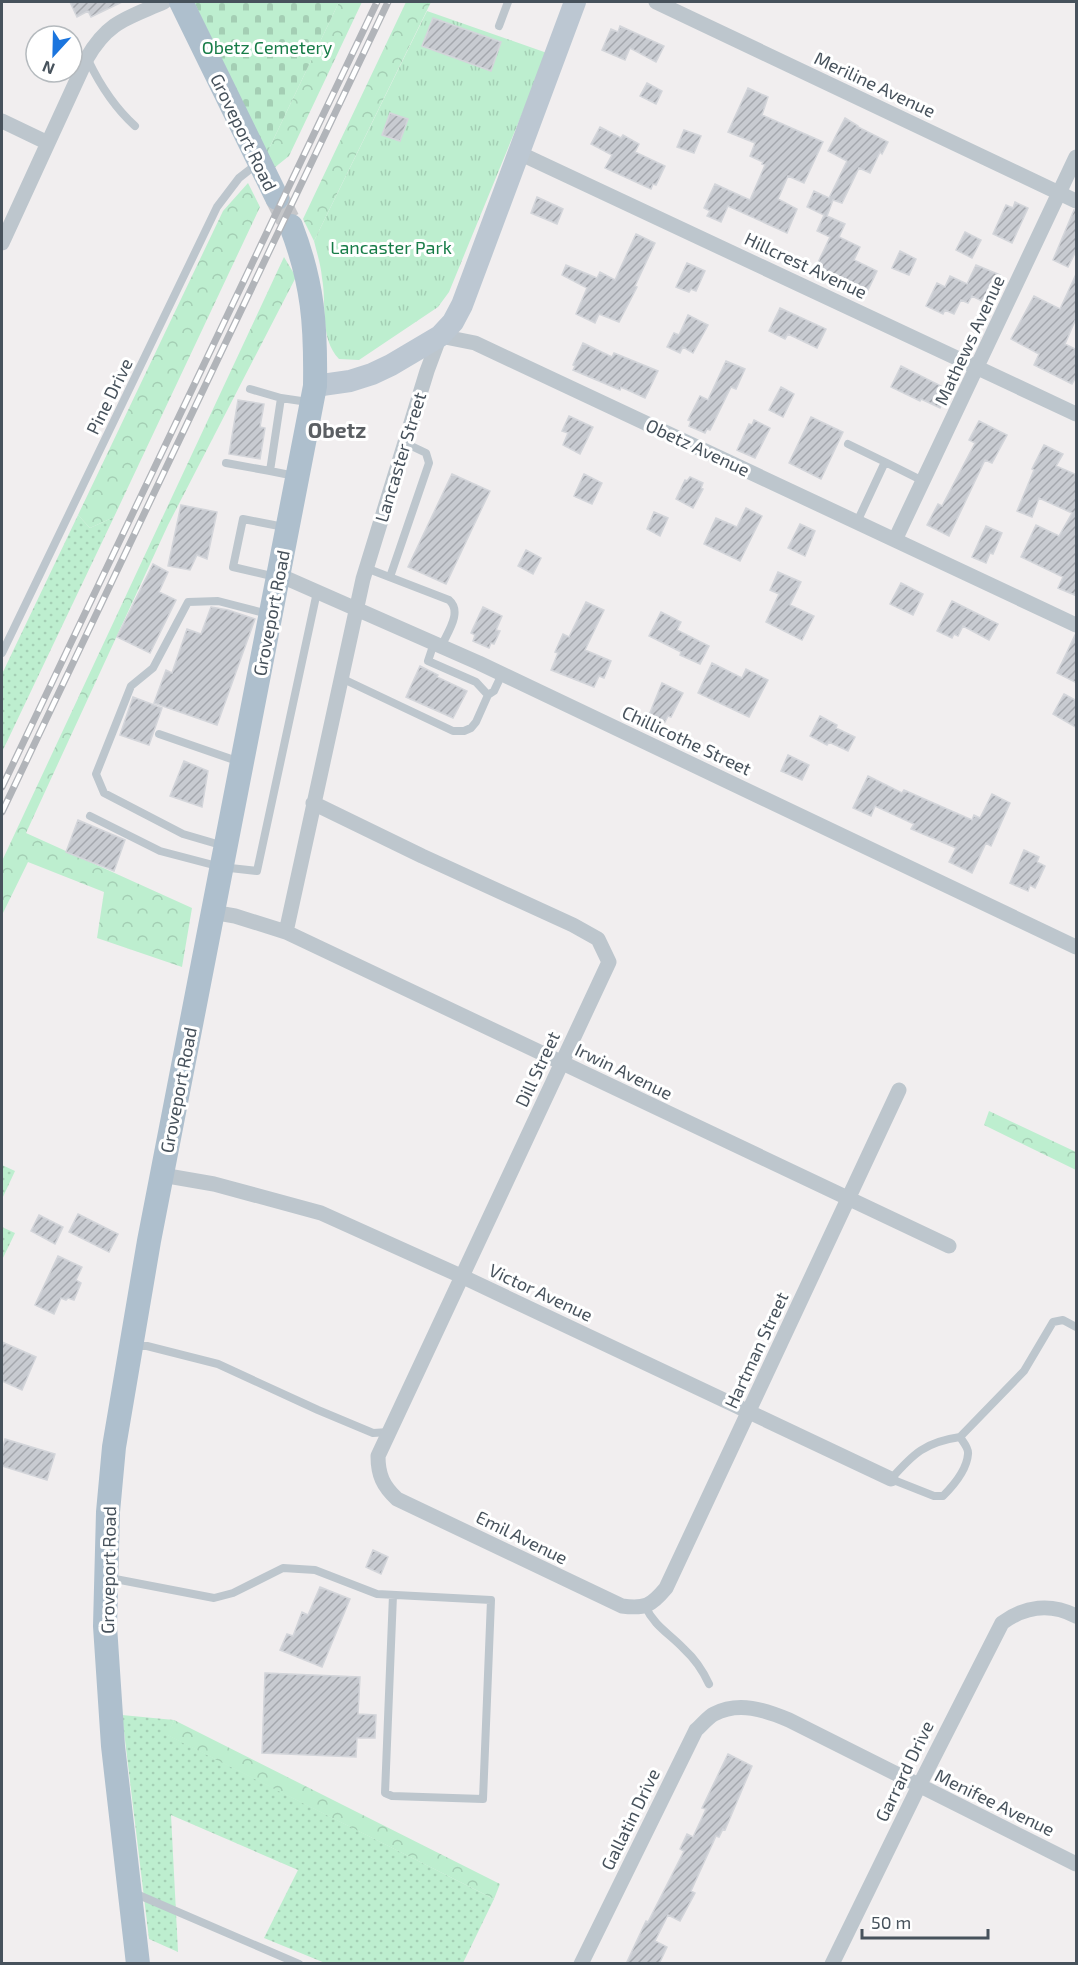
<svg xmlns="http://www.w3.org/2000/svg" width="1078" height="1965" font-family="'Exo 2',sans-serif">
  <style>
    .grass { fill: url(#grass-dots) }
    .forest { fill: url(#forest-crowns) }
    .cemetery { fill: url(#cemetery-stones) }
    .park { fill: url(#park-tufts) }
    .building { fill: url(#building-hatch); stroke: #d3d5da; stroke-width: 1.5 }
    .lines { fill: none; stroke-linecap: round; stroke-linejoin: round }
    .primary-tunnel { stroke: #c6c7ca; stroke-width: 24; stroke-dasharray: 24 12; stroke-linecap: butt }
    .lane { stroke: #bdc6cd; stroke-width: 8 }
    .street { stroke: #bdc6cd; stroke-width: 15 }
    .secondary { stroke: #bcc7d2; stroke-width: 22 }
    .primary { stroke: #aebfcd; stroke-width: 24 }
    .rail-casing { stroke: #b1b4b9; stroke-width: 7 }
    .rail { stroke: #fff; stroke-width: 4.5; stroke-dasharray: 14; stroke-linecap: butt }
    .labels { text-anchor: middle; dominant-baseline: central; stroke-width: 6; stroke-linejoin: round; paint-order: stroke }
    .park-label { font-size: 18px; fill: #187c48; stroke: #fff }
    .street-label { font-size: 18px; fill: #47525c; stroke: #fff }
    .quarter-label { font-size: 21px; font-weight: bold; fill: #5b5f63; stroke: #fff }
  </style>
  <defs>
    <pattern id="grass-dots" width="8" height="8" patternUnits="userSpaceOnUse" patternTransform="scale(1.5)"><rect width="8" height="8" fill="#bdeecf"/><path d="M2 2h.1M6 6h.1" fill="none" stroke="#a4ceb4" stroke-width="1.8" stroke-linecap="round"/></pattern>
    <pattern id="forest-crowns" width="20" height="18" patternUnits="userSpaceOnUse" patternTransform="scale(1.5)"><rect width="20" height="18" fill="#bdeecf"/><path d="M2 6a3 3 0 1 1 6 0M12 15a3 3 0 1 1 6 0" fill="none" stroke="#a4ceb4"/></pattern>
    <pattern id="cemetery-stones" width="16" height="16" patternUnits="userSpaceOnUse" patternTransform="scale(1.5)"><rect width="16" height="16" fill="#bdeecf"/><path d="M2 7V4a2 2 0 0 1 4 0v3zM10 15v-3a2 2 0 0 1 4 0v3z" fill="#a4ceb4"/></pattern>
    <pattern id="park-tufts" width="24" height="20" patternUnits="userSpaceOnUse" patternTransform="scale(1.5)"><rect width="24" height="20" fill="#bdeecf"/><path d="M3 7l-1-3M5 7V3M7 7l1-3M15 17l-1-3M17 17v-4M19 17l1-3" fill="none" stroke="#a4ceb4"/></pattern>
    <pattern id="building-hatch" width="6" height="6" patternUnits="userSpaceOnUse" patternTransform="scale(1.5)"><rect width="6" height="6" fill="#c8cbd1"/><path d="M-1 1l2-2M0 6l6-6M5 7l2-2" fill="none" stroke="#a4a7ad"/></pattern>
  </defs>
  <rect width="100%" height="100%" fill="#f1eeef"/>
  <path class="grass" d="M78,515L90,528L114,517L2,752V674Z
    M2,1165L15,1171L2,1199Z
    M2,1227L15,1233L2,1260Z
    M122,1715L174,1720L168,1735L494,1899L463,1963H325L264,1938L298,1870L171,1815L178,1952L149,1939Z"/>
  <path class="forest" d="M339,2H362L289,156L274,168L267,153Z
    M406,2H431L314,241L303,219Z
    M248,183L260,207L114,517L90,528L78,515L223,211Z
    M284,257L296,277L168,525L26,833L192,908L182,967L97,938L104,892L28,862L2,915V861Z
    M989,1111L1076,1152V1170L984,1125Z
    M174,1720L500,1884L494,1899L167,1735Z"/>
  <path class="cemetery" d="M194,2H339L267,153Z"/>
  <path class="park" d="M427,11L547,53L449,292L438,307L359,360L339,359C319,338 327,304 322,278C321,266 317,253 314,241Z"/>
  <path class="building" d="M70,2H122L91,17L88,11L77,17Z
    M433,18L501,42L491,71L422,46Z
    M620,26L664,46L656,62L630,48L625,60L602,50L611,29L618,32Z
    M647,83L662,91L656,104L640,96Z
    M748,88L768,97L762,115L823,142L804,183L788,176L778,199L797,209L787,233L728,206L721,222L707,216L710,211L704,208L715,184L750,200L765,165L762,164L763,162L750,156L755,143L728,132Z
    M390,113L408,119L400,141L382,135Z
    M845,118L858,126V127L888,142L882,154L880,152L870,173L859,168L842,203L833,200L827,216L845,224L839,237L860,247L854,260L877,271L868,290L866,289L864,293L814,271L830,237L817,231L824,215L807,207L814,191L829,198L847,161L828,151Z
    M600,127L621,138L623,135L639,144L635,152L665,166L656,185L653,184L651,189L605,168L612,155L591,144Z
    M684,130L701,136L694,153L677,147Z
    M537,197L563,209L557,224L531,213Z
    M1015,202L1028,208L1012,243L993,234L1006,205L1013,208Z
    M1074,210L1077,211V249L1068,267L1053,260Z
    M965,232L981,240L972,258L956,250Z
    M636,234L655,243L635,286L637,287L619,322L599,314L595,323L576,314L587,288L562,275L566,265L597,278L600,272L615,280Z
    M900,251L916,259L909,275L892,268Z
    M687,263L705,271L696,291L691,289L689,292L676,287Z
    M976,265L1000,275L986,303L972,296L968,303L961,300L954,314L945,310L943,314L926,306L937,283L945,287L950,276L967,284Z
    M1077,272V316L1065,344L1077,350V375L1072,384L1034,365L1039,354L1011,339L1034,296L1060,309Z
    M780,308L826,329L817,348L788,334L785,339L769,331Z
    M688,315L708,325L693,353L683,347L680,353L667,347L674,333L679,335Z
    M583,343L612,357L614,353L658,371L645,398L621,387L620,390L573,370L575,366L573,365Z
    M726,361L745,369L736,389L731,387L710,430L707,429L705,433L689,426L691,421L688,420L700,396L708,400Z
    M901,366L949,390L940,408L921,399L920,401L891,387Z
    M781,387L794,394L783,417L769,410Z
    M238,400L264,404L260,427L265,428L260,459L229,454Z
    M569,416L593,427L580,454L563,445L568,433L562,431Z
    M811,417L843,432L821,479L789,463Z
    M754,420L770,428L755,458L737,450L749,424L752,425Z
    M979,421L1007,435L992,463L985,460L949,536L927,525L938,504L942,506L975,443L969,440Z
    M1044,445L1063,454L1056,466L1077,475V596L1058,588L1063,577L1021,557L1036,525L1059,536L1072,513L1039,498L1032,517L1017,511L1034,470L1032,469Z
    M452,474L490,491L446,584L408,567Z
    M584,474L602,483L592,504L574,496Z
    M690,477L703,483L701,488L703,489L693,508L676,499L685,480L687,481Z
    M181,505L217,512L207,559L197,555L190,570L168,566Z
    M746,508L762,516L740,561L704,544L716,518L737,527Z
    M654,512L668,518L660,536L647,529Z
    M800,524L815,531L805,556L788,548Z
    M986,526L1002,533L993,554L990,553L986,563L972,557Z
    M526,550L541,558L533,574L518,566Z
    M153,564L168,572L159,592L176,600L150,653L117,637Z
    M778,572L801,582L790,605L814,616L802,640L766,622L779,594L770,590Z
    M901,583L923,594L913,615L890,604Z
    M952,601L998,624L989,640L963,626L958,636L954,634L952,638L937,631Z
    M586,602L604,610L585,650L611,661L604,678L599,676L594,687L551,670L558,653L555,652L563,634L569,637Z
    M211,607L228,610L255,619L217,725L154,703L166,670L172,673L187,629L201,634Z
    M483,607L502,616L496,630L500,631L494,644L491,643L489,648L473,641L475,635L471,633Z
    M661,612L681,622L677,630L709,646L700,664L680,655L681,652L649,636Z
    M1075,635H1077V683L1057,673Z
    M712,663L742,678L746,669L768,680L749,717L698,693Z
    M420,666L438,675L437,677L467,691L453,718L406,697Z
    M662,683L683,693L671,717L668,716L665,722L649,715Z
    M1064,694L1077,701V728L1053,714Z
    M133,697L162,708L149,745L120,735Z
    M820,716L837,725L836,728L855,737L848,751L829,742L827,745L810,736Z
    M788,755L809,765L802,780L781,771Z
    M184,761L208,771L202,807L170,796Z
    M868,776L902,793L904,790L972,820L974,815L980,818L992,794L1010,803L991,846L986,843L972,873L949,862L956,848L911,829L914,824L875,806L871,816L853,808Z
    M78,820L125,840L114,871L66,852Z
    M1024,850L1039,857L1037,862L1045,866L1035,888L1030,885L1028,891L1010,883Z
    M78,1214L118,1234L109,1252L69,1232Z
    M39,1215L63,1227L55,1244L31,1231Z
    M58,1256L82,1267L76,1280L81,1283L74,1300L68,1298L66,1300L61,1298L54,1314L35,1305Z
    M2,1342L36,1357L22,1390L2,1381Z
    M5,1439L55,1454L47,1480L2,1466V1451Z
    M373,1550L388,1557L381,1574L366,1567Z
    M320,1587L350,1599L322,1667L280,1650L287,1634L293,1636L302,1612L308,1615Z
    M265,1673L360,1677L358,1714L376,1715L375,1738H357L356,1757L262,1753Z
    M728,1754L752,1766L725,1830L723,1829L719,1837L716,1836L691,1891L695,1893L680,1921L668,1915L655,1941L667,1947L659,1964H626L646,1921L648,1922L684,1851L680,1849L687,1834L693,1837L706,1809L702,1808Z"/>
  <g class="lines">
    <path class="primary-tunnel" d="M277,198L291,226"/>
    <path class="lane" d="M499,26L508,2
      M88,60C100,85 114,107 135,126
      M250,389L281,398
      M848,444L885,462
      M226,463L270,471
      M295,476L270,471L281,398L308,402
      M857,522L885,462L923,481
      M366,568L449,600C463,612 447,633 441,647
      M276,577L233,567L243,519L284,527
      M390,577L429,463L426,453L405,443
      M434,643L428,661L476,682L488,695
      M2,653L217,207L239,178L257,164
      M341,678L453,731H464L471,728L476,722L488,695L494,691L502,674
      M159,734L240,762
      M90,816L160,851L221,867L257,871L317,592
      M224,846L183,834L104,793L96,774L131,686L153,668L188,602L218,601L268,614
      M135,1346H147L218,1364L318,1410L373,1433L389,1432
      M960,1437C925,1442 913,1454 891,1479L934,1496H943C953,1486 967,1469 968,1454C969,1448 963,1442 960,1437L1024,1371L1053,1322L1063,1320L1076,1327
      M110,1578L214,1598L233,1593L283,1568L315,1570L377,1594L491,1600L483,1799L392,1796L385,1793L393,1595
      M645,1606C655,1627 669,1633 684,1649C695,1659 703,1671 709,1684
      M134,1893L299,1964"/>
    <path class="street" d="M656,2L1076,201
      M2,121L48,143
      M519,153L1076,414
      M2,243L87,58C108,21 128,18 164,2
      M895,540L1076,157
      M279,575L479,663L1076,947
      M313,803L422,856L573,925L598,939L609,962L378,1456C378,1475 383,1486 397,1499L622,1606C645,1609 651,1606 666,1588L899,1090
      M212,912L235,916L286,932L949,1246
      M286,932L363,579L427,371L440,336L475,343L1076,625
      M162,1175L214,1184L321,1213L461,1276L891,1479
      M581,1964L696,1730C702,1725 708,1717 714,1714C739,1701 765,1710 789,1720L1076,1864
      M832,1964L919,1786L1002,1623C1025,1606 1051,1603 1076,1616"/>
    <path class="secondary" d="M315,386L350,381L372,374L391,365L440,336L453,322L462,305L575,2"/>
    <path class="primary" d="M181,2L277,198
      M138,1964L113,1746L105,1626L108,1512L114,1447L149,1241L315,386C316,325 313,283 291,226"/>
    <defs>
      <path id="rail" d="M2,787L377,2
        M2,812L388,2"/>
    </defs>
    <use href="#rail" class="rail-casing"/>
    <use href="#rail" class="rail"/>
  </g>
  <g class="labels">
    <g class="park-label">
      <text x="267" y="47">Obetz Cemetery</text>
      <text x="391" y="247">Lancaster Park</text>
    </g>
    <g class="street-label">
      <text transform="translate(875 84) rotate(25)">Meriline Avenue</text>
      <text transform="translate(244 132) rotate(64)">Groveport Road</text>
      <text transform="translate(806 265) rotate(25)">Hillcrest Avenue</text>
      <text transform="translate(969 340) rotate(-65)">Mathews Avenue</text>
      <text transform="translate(109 396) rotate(-64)">Pine Drive</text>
      <text transform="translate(698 447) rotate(25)">Obetz Avenue</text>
      <text transform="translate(400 457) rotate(-73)">Lancaster Street</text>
      <text transform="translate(271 613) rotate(-79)">Groveport Road</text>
      <text transform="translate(687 740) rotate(25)">Chillicothe Street</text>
      <text transform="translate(537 1069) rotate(-65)">Dill Street</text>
      <text transform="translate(624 1071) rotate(26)">Irwin Avenue</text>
      <text transform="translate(178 1090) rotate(-79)">Groveport Road</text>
      <text transform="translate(541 1292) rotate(25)">Victor Avenue</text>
      <text transform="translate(756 1350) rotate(-65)">Hartman Street</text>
      <text transform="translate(522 1537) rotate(26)">Emil Avenue</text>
      <text transform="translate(108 1570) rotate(-89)">Groveport Road</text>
      <text transform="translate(904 1771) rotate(-64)">Garrard Drive</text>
      <text transform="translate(995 1802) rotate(26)">Menifee Avenue</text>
      <text transform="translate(630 1819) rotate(-64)">Gallatin Drive</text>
    </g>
    <g class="quarter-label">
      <text x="337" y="429">Obetz</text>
    </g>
  </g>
  <rect width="1078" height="1965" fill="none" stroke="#47525c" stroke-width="6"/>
  <g transform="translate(54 54) rotate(202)"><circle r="28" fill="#ffffff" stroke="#b5babe" stroke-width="1.5"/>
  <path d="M0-4.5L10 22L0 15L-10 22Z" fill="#1b75de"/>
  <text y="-9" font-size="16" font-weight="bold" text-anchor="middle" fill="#47525c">N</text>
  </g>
  <path d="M862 1929v9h126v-9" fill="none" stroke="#47525c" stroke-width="3"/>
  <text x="871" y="1929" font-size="18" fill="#47525c" stroke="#ffffff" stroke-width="4.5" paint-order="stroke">50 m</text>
</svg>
